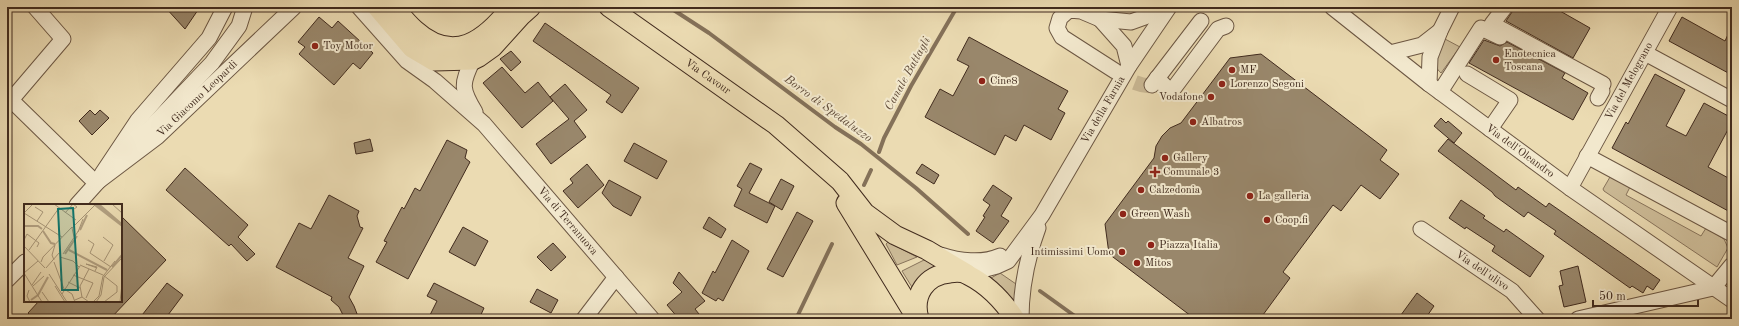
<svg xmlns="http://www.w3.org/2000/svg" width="1739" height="326" font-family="'Old Standard TT',serif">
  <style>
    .green { fill: #cebd99; stroke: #88745c }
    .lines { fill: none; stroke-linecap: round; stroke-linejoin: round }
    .stream { stroke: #847159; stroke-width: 4 }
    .building { fill: #99876b; stroke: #412b1e }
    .minor-tunnel { stroke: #c9b894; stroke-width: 15; stroke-dasharray: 15 8; stroke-linecap: butt }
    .minor-casing { stroke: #6c5743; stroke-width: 17 }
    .major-casing { stroke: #412b1e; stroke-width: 21 }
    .minor { stroke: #f2e8cd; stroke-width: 15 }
    .major { stroke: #ebdbb2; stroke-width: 19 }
    .poi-dot { fill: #8f2418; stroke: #f2e8cd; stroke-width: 1.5 }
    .labels { text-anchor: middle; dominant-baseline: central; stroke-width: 4; stroke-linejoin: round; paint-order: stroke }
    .poi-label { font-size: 11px; fill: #412b1e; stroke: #f2e8cd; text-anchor: start }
    .street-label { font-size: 11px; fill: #412b1e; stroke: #f2e8cd }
    .water-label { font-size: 12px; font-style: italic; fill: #5d4836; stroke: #f2e8cd }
    .inset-river { fill: none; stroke: #b19f80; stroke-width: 2 }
    .inset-road { fill: none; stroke: #a79577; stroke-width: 1 }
    .view { fill: #0f766e; fill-opacity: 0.15; stroke: #0f766e; stroke-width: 2 }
    .inset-edge { fill: none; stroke: #412b1e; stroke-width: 2 }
  </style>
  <rect width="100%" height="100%" fill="#ebdbb2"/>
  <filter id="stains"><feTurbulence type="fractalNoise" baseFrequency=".005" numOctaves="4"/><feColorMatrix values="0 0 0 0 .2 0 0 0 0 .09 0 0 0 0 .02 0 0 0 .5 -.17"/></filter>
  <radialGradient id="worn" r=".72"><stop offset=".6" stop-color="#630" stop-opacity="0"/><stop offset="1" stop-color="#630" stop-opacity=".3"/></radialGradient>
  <path class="green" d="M1445,39L1460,47L1441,73C1430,64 1440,49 1445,39Z
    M1610,177L1630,187L1626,195L1701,236L1706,228L1724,239L1728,248L1717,267L1604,191L1603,189Z
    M888,242L917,257L897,265L886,244Z
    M924,260L941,266L915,292L902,271Z
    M1000,273L1016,284L1015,303L991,278Z"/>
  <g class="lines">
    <path class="stream" d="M669,7L709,33L835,127L861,144L916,188L968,234
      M879,152L884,138L911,86L957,7
      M864,185L871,170
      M1040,291L1079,319
      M796,319L832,244"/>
  </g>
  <path class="building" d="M165,7H200L185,29Z
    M1514,7H1553L1590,28L1573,58L1506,21L1512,12Z
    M319,17L332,28L338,21L373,53L360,69L353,63L334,85L299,54L305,47L298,42Z
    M1682,17L1725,41L1732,26V75L1669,41Z
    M545,23L639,88L622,113L606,102L611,95L533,41Z
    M969,37L1068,91L1058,109L1065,113L1051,140L1024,125L1016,141L1005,135L995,155L925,117L940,89L953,96L969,66L957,60Z
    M1484,40L1500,46L1507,42L1565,73L1562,78L1588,93L1573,120L1469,63Z
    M511,51L521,62L511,71L500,59Z
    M1261,54L1387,150L1380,160L1399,174L1380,199L1361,185L1341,211L1333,205L1283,272L1290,278L1260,319H1195L1109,254L1105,224L1154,158L1156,146L1162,136L1170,128L1181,123L1230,58Z
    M502,67L525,93L538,82L553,101L522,128L483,83Z
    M1655,74L1685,90L1666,126L1686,136L1704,103L1732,118V122L1708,167L1732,180V213L1612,148L1626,122L1628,124Z
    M565,84L587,110L574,121L586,137L551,164L536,144L569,119L550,97Z
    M90,110L95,115L100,110L109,118L92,135L79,121Z
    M1441,118L1446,123L1448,121L1462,133L1454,143L1434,126Z
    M370,139L373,151L356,154L354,143Z
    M1448,139L1516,190L1518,187L1546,207L1549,203L1660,280L1653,290L1647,286L1643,293L1632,286L1630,288L1554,234L1556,231L1528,212L1524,217L1495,196L1492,192L1438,151Z
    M447,140L467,150L465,158L470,162L408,279L376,262L387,242L384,241L402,207L404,209L415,188L420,191Z
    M634,143L667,161L657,179L624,161Z
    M750,163L762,169L749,193L775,206L767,223L734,206L742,189L737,186Z
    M587,164L604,185L578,208L563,191L573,183L570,179Z
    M922,164L939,175L934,184L916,173Z
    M185,168L248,225L238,237L255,254L247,261L231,244L229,246L166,190Z
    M781,179L794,186L782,210L769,202Z
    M609,180L641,197L631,216L613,206L602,193Z
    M993,185L1012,198L1001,216L1009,221L993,243L976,231L985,217L983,216L990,205L983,200Z
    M329,195L359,211L357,216L360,227L363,228L348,258L364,266L349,297L354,306L359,319H345L339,307L331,300L332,297L276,267L299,223L311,229Z
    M1461,200L1485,216L1483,218L1504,232L1506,229L1544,256L1530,277L1492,251L1495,246L1466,227L1465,229L1449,218Z
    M797,212L813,221L783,277L767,269Z
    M121,216L166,260L110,319H34L28,313L39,301H121Z
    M709,217L726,229L721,238L703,228Z
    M463,227L488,241L475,266L449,252Z
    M732,240L749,251L723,301L718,298L716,301L702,293L713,271L715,273Z
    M553,243L566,257L551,271L537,257Z
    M1578,266L1586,302L1564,307L1559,286L1563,285L1560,271Z
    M679,272L705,301L695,309L703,319H679L667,305L682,292L673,283Z
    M167,283L183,295L165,319H139Z
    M434,283L484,308L479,319H472L464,316L463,319H428L437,301L427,296Z
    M537,289L558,300L551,313L530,302Z
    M1417,293L1434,306L1425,319H1398Z"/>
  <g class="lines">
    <path class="minor-tunnel" d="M1115,71C1127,79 1136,85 1151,86"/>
    <defs>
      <g id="minor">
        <path id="s1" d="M359,7L407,61L435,81L484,124L652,319"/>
        <path id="s2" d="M1332,7L1429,84L1570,188L1732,300"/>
        <path d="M1505,7L1492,24L1603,84"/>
        <path d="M1100,19L1124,46L1129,66"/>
        <path d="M1390,53L1422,45L1440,31"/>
        <path d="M1645,53L1732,100"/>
        <path d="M473,60C461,84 461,89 475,112"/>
        <path d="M1115,71L1062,37L1057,28L1060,18L1069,10L1081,11L1100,19L1131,22L1167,9"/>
        <path d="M1467,74L1510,100L1490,129"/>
        <path d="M1157,78L1167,88H1174L1218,29L1226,26"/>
        <path d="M1429,84L1430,57L1440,31L1452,7"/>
        <path d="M1152,85L1201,21"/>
        <path d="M1440,92L1481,28L1500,37"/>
        <path d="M7,96L96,183"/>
        <path d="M1598,98L1602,91"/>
        <path d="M11,100L63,39L35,7"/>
        <path d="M130,149L212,63L239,26L245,7"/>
        <path d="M1587,156L1732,234"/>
        <path d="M102,174L138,120L209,38L225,7"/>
        <path id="s3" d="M96,183L157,137L294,7"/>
        <path id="s4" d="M1570,188L1670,7"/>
        <path d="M77,205L103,176"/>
        <path id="s5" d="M1421,229L1512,291L1537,319"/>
        <path d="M941,255C959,261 982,264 1000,256"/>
        <path id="s6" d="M967,274L997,266L1008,261L1042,215L1129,66L1169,7"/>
        <path d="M7,280L25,262"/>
        <path d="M584,319L616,277"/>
        <path d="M1021,319C1021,287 1027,258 1038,228"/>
        <path d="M1578,319L1713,288L1732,265"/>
      </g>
      <g id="major">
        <path d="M377,7L412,48L434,61L473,60L479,57L493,47L521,16L531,7"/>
        <path d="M394,7C401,15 407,23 415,30C454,65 485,40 511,7"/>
        <path id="s7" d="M609,7L776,125L840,181L865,213L895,235L927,250L967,274"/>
        <path d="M846,203L917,319"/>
        <path d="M919,319C912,295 926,275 950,273C956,272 963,272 968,275C988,285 1003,301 1015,319"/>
      </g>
    </defs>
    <use href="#minor" class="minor-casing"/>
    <use href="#major" class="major-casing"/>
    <use href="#minor" class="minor"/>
    <use href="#major" class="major"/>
  </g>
  <g class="poi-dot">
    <circle cx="315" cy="46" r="4"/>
    <circle cx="1496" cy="60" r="4"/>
    <circle cx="1232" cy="70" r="4"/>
    <circle cx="982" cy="81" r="4"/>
    <circle cx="1222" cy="84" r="4"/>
    <circle cx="1211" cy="97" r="4"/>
    <circle cx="1193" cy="122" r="4"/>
    <circle cx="1165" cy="158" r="4"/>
    <path d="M1153 166h4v4h4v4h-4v4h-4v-4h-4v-4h4z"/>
    <circle cx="1141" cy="190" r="4"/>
    <circle cx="1250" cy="196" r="4"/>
    <circle cx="1123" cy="214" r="4"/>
    <circle cx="1267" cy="220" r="4"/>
    <circle cx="1151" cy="245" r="4"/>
    <circle cx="1122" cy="252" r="4"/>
    <circle cx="1137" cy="263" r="4"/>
  </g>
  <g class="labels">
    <g class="poi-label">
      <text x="323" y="46">Toy Motor</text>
      <text x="1504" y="54">Enotecnica<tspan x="1504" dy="13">Toscana</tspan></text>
      <text x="1240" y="70">MF</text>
      <text x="990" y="81">Cine8</text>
      <text x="1230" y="84">Lorenzo Segoni</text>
      <text x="1203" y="97" text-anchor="end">Vodafone</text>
      <text x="1201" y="122">Albatros</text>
      <text x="1173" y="158">Gallery</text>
      <text x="1163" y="172">Comunale 3</text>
      <text x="1149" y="190">Calzedonia</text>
      <text x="1258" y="196">La galleria</text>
      <text x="1131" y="214">Green Wash</text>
      <text x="1275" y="220">Coop.fi</text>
      <text x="1159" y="245">Piazza Italia</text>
      <text x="1114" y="252" text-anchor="end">Intimissimi Uomo</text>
      <text x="1145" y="263">Mitos</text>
    </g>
    <g class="street-label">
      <text stroke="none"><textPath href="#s7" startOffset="121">Via Cavour</textPath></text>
      <text stroke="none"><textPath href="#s4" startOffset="122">Via del Melograno</textPath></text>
      <text stroke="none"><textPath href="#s3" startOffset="132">Via Giacomo Leopardi</textPath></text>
      <text stroke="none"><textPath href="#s6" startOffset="222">Via della Farnia</textPath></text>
      <text stroke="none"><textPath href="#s2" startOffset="237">Via dell'Oleandro</textPath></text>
      <text stroke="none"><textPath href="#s1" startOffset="300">Via di Terranuova</textPath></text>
      <text stroke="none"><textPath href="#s5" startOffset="74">Via dell'ulivo</textPath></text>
    </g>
    <g class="water-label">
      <text transform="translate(908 74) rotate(-61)">Canale Battagli</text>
      <text transform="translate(828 109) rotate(36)">Borro di Spedaluzzo</text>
    </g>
  </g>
  <g transform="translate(24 204)">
    <rect width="98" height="98" fill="#ebdbb2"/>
    <path d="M68,0H76L98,19V23Z" fill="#b19f80"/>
    <path class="inset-river" d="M0,22H14L18,25M56,26L63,11M19,27L27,39L31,40M45,46L83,66M41,50L53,32M88,63L98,51M7,96L14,91L24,73"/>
    <path class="inset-road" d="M30,0L52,16M88,0L98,9M11,3L19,8L13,17M0,9L38,33M0,9L9,0M41,9L49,0L53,3L50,5L47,3M54,28L59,15M50,33L48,24L72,0M79,33L89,41L80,57M0,36L3,30L15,39L13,43M64,36L70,40L66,49L87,63M0,42L21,64M5,46L35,4M39,50L55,26M36,53L49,57L55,63M98,53V79M30,56L28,51L31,41M17,58L19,53L48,23M30,58L40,85L48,90L51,98M56,61L79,71L93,82V88L80,98M22,64L35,49M71,67L73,63L62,60L73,64M0,69L18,98M0,69L14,57M25,70L43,98M49,71L69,79L62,94M80,71L91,57M44,78L56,84M8,81L17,68M9,82L20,72M31,82L41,98M5,86L3,92L6,98M18,88L25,98M38,90L56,62M58,93L56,82L65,65M51,96L58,93L65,98M69,98L75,92L79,72M72,98L77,91L80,73L97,55M96,98L98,80"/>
    <path class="view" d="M49,4L54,86H38L34,5Z"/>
    <rect width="98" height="98" class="inset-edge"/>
  </g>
  <rect width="1739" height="326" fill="none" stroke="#ebdbb2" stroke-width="24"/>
  <rect x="8" y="8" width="1723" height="310" fill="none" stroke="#412b1e" stroke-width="2"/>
  <rect x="12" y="12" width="1715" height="302" fill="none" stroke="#412b1e"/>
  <path d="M1593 300v6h105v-6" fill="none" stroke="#412b1e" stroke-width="2"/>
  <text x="1599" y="300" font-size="12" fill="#412b1e" stroke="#f2e8cd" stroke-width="3" paint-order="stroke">50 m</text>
  <rect width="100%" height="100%" filter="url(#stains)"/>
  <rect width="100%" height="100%" fill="url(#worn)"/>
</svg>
